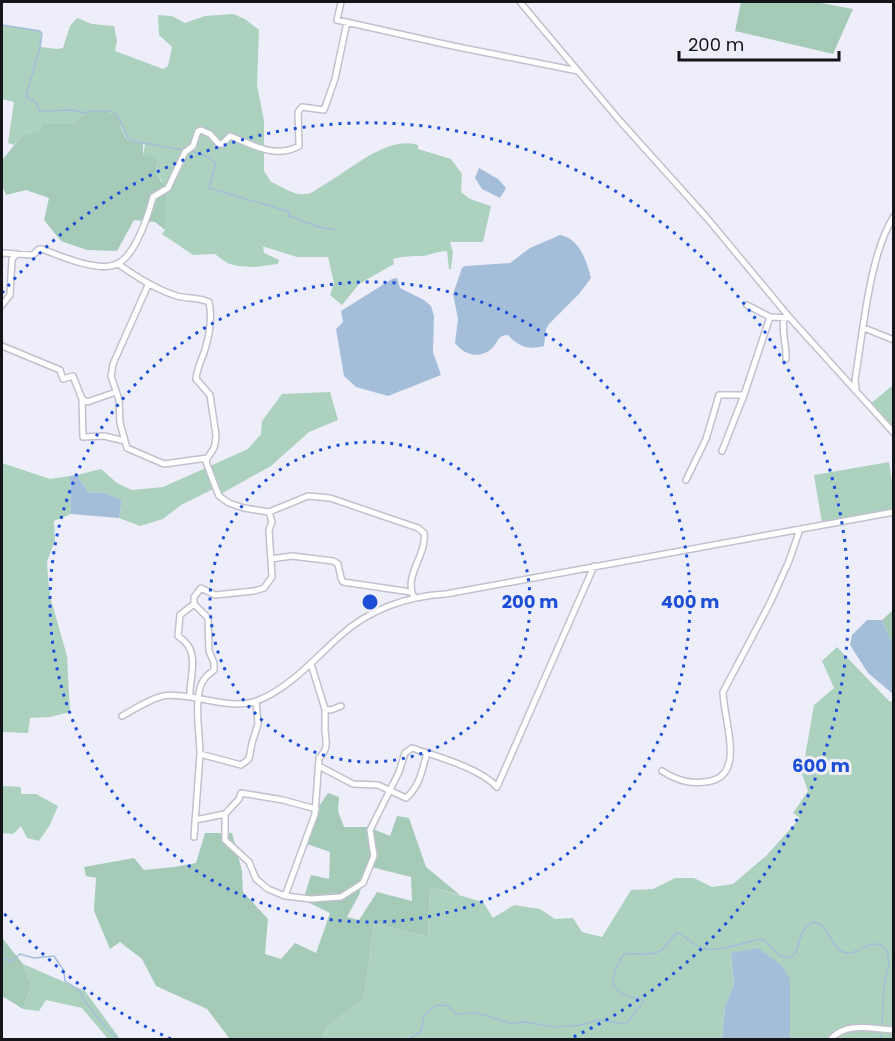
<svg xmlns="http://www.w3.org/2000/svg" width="895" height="1041" font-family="Poppins,sans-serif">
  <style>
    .green { fill: #acd1be }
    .forest { fill: #a5cbb8; fill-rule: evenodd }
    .water { fill: #a4beda }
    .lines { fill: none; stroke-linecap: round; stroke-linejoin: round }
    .stream { stroke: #a4beda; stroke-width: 1.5 }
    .minor-casing { stroke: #c0c1cc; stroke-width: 8 }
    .minor { stroke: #fff; stroke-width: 5 }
    .ring { fill: none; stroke: #1d4ed8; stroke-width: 3; stroke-dasharray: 3 6 }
    .centre { fill: #1d4ed8; stroke: #edeef9; stroke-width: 3 }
    .ring-label { font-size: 18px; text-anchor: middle; font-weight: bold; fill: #1d4ed8; stroke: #edeef9; stroke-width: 6; stroke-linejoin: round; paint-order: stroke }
  </style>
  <rect width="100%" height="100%" fill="#edeef9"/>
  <path class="green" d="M233,14L245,19L259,30L257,85L264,121V171L271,182C282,186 293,196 305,194C311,194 317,189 322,186C349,171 387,135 418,145V149L451,159L462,174L461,192L470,199L491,206L483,242H450L453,252L451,269H449L447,251C437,251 431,255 422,256C411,256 404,256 393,259L394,264L359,284L342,305L330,295L334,283L328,257H297L265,247H263L264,253L279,260L278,264L255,267L238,266L227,263L215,254L193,255L162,234L165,230L162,181L156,172L157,166L143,155L145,145L140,141H129C120,131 122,122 111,111L86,113L72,124H41L39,132L35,135L21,137L14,145L8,143L14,102L2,99V25L41,31V47L57,49L63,48L70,26L77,18L92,24L114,26L117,41L115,51L163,69L168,66L172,47L159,35L158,15L172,16L185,23L205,16Z
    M893,385V434L869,405Z
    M330,392L338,420L309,432L271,466L219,495L215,488L181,505L163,519L140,526L119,518L122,500L105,493L88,492L77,475L101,469L117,483L132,490L163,487L248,449L261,434L262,421L282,394Z
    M889,462L893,488V511L822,523L814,475Z
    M2,463L50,479L70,476L71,514L54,521L55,541L47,561L48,578L51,600L67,656L70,712L50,717L30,718L28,733L2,732Z
    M837,647L889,701L893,702V1039H790V979L731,954L734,985L725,1006L722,1039L413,1040L408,1037L405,1040H323L326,1028L364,998L374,923L428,937L430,887L483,902L493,918L514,905L540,909L555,919L573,918L582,932L602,937L631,890L653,889L675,878H694L712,887L733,884L767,855L800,818L793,813L808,791L802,774L814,705L834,688L822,661Z
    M2,786L21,787V794H36L58,806L50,825L39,841L27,838L21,826L13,834L2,833Z
    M23,964L85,991L120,1039H108L82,1008L46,1000L39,1011L23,1009L31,986Z"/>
  <path class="forest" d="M741,2H816L853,9L833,54L735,31Z
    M94,111C126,111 113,117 126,138L129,141L143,142V155L153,157L157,162L156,172L165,188V230L155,222L134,220L117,251L87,250L61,241L44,220L49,198L26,190L6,195L2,185L3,159L21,137L39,132L41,124H72L86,113Z
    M893,610V640L890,639L882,620Z
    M328,793L339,797L338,811L344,827H368L390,836L397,816L409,818L426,867L460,895L430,887L428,937L374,923L364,998L326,1028L323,1039H230L207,1009L156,986L142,959L120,942L110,949L94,911L96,878L86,876L84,867L134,858L144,870L174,867L196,863L205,833H232L242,871L243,892L268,919L265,954L281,959L295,943L316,953L330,913L303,900L311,875L329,879L330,852L304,843L311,818ZM367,866L411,877L412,901L377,892L359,920L347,917L359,895Z
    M2,928L3,939L23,964L31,986L23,1009L2,996Z"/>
  <path class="water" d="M479,168L498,179L506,188L500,198L482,189L475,178Z
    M560,235C579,238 587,261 591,278L579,294L549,324L546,329L544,346C528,350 519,347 508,335C498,335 499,340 494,346C482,360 465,356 455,343L458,319L453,294L462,268L465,266L510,263L530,248Z
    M397,278L400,288L424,300L431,306L434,316L433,352L441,375L388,396L356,387L344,376L336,329L343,322L341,311L392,279Z
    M77,475L88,492L105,493L122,500L119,518L71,514L70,476Z
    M867,620H882L890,639L893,640V694L868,673L850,645L852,635Z
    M758,948L782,966L790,979V1039H722L725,1006L734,985L731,953Z"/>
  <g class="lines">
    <path class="stream" d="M2,25L40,31L42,34L40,47L26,97L37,103L39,111L74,110L85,113C94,109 102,112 111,111L117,115L129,140L183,150
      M191,151L206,156L216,163L209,188L290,212L289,216L316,226L335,230
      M2,957L11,962L20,954L34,958L54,956L64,971L65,981L80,991L85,1002L107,1029L119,1040
      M406,1040L421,1032L424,1016L435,1006L441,1005L448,1006L456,1014L477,1013L510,1023L525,1022L555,1027L581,1025L598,1020L626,1024L643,1002L642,999C630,997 619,996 613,984L615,969L624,954C635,952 650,957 660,951C668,947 669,938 677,933C687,936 692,945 702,948C721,952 744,942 763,939L780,956L791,958C803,948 795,928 815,922C830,926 830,947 843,952C859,958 872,933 887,950L889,963L884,985L882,1024
      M879,1040L881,1035"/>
    <defs>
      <path id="minor" d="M341,2L337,20L453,46L578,71
        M520,2L620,121L707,218L790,318L894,433
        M2,253L33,255L39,249H42C60,256 101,274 119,263C136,253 148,216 153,197L168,188L185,152L193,146L198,131L201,130L210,134L219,144H222L230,136C253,145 275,159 299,146L298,112L302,107L324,110L335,79L347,22
        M118,264C137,277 155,289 177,296C188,299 198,297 209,302C212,315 210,333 206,346C203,358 197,367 196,379L210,395L216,435L215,444C214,452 207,455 206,462L219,496L229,503L244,508L269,512L308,496L330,498L418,528L424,533C427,556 403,575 414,598
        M148,285L113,364L111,376L119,400L120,423L127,448L164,464L207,458
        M2,305L10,295L12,259L17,254
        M747,305L770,317
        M784,318C781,332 787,345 786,359
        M864,328L894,340
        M2,346L60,370L63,379L73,376L82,399L87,402L116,392
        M856,389L855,380C863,333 869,255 894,216
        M82,399L83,437L104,436L125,441
        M722,451L744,395L770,317L790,318
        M686,480L706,439L719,395H744
        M271,559L292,556L333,561L338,564L341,578L343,582L411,592
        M311,664L325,709L331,710L341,706
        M190,697C189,681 197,662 189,647C187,643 182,639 178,636L180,615L194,604
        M256,701L258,724L252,743L249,759L241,765L200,754C200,736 193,697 203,681C205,677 210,673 214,670V663L209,651L208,618L194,604V597L201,588L215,595L254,591L264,588L272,577L269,530L272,522L269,512
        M122,716C135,709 149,699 163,696C169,694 176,696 182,696C206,698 235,710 259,700C291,687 315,658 341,635C370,609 408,596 446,594L894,512
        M319,766L353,784L378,785L406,798C420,786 422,770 427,753
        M662,771C678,781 692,785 711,781C746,773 723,718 723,692L770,603L789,561L800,529
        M316,809L283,800L241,793L239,799L225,814V840L249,862L256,879L268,889L285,896L311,899L341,897L363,883L374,856L370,830L399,772L405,753L412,748C438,757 480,768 497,787L594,566
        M195,820L225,814
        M194,837L200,754
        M285,896L315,814L319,758C329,748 326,743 325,730C325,723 325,716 325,709
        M830,1040C846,1021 871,1029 894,1030"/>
    </defs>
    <use href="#minor" class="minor-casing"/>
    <use href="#minor" class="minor"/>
  </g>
  <g class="ring">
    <circle cx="370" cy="602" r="160"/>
    <circle cx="370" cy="602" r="320"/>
    <path d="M171 1039A480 480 0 0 1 2 911M2 293A480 480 0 1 1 569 1039"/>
  </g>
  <circle cx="370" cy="602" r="9" class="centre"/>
  <g class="ring-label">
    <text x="530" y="608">200 m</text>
    <text x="690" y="608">400 m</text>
    <text x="821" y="772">600 m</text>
  </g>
  <rect width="895" height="1041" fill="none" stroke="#141518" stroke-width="6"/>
  <path d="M679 51v9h160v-9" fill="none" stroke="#141518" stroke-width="3"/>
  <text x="688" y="51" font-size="18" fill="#141518" stroke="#edeef9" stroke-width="4.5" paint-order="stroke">200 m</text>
</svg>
